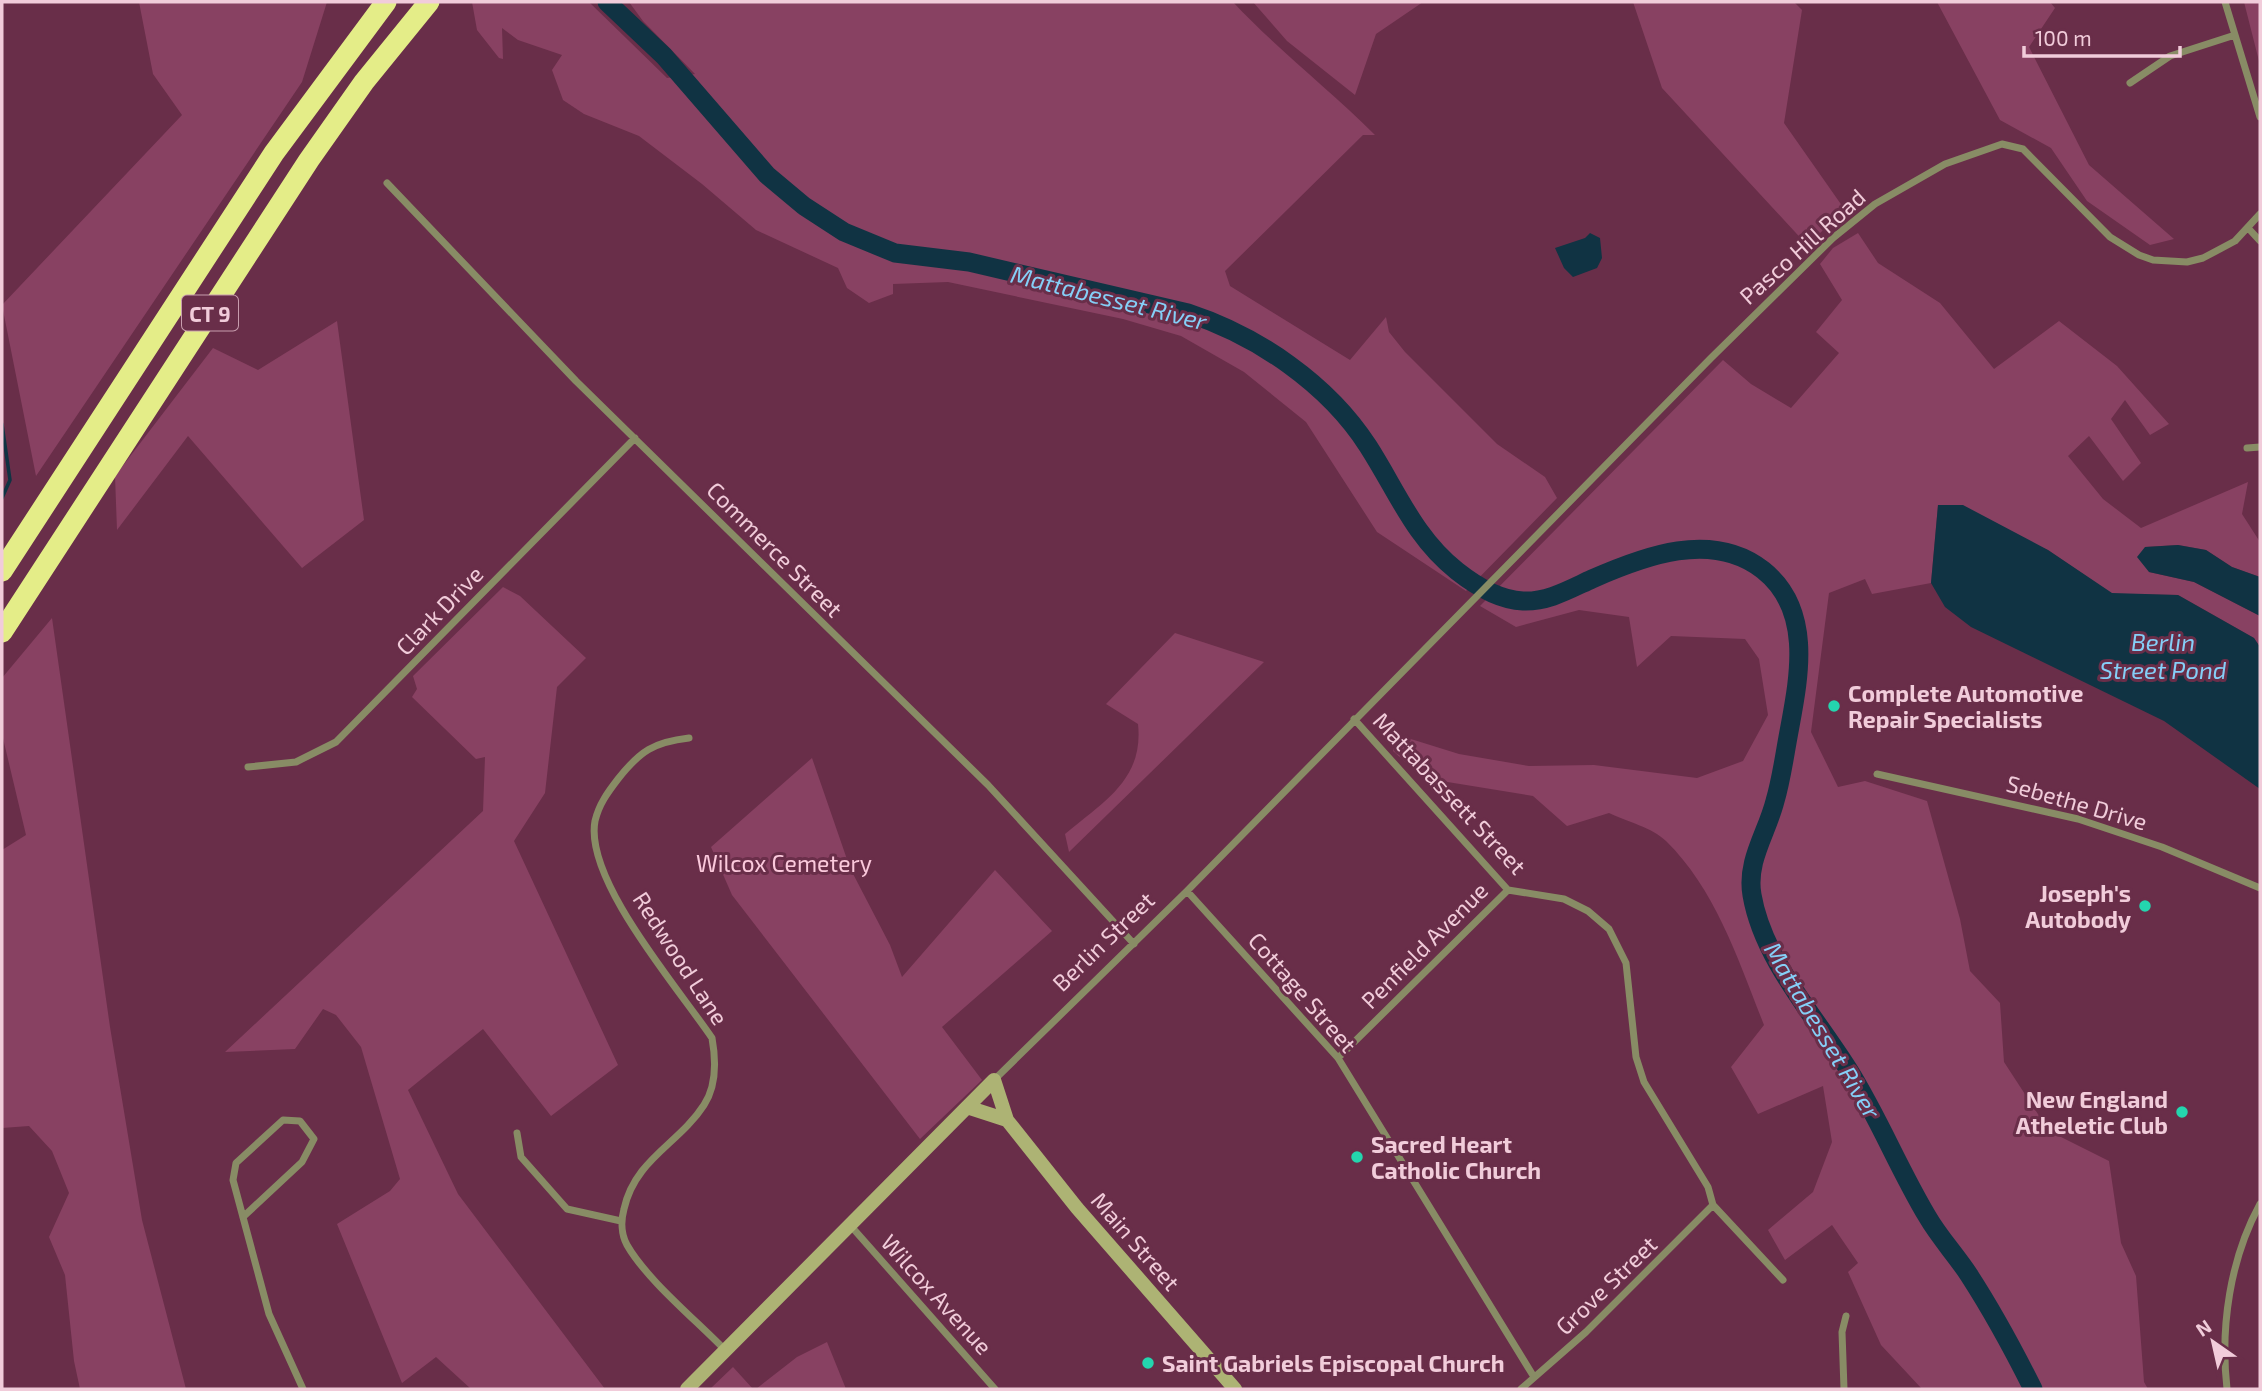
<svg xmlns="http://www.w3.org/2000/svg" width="2262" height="1391" font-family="'Exo 2',sans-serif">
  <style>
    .green { fill: #884162 }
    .water { fill: #103343 }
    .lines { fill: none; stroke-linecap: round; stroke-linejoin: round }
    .stream { stroke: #103343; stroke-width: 3.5 }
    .river { stroke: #103343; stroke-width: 19 }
    .street { stroke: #888c65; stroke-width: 7 }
    .secondary { stroke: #adb374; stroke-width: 14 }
    .highway { stroke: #e4ed88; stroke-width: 21 }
    .poi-dot { fill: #24d5ae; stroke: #692e49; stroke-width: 2.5 }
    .labels { text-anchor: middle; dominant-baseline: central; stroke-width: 6; stroke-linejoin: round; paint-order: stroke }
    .shield { fill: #692e49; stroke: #c89dae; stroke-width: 2 }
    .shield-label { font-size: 21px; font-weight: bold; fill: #f1ccda }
    .street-label { font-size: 23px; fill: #f1ccda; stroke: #692e49 }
    .poi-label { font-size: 23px; font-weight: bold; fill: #f1ccda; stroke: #692e49; text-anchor: start }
    .park-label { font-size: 23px; fill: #fbc9dc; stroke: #692e49 }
    .water-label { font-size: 24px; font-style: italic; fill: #85cff7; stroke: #692e49 }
  </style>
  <rect width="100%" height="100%" fill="#692e49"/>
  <path class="green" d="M139,2H327L302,82L36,476L2,305L182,115L153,74Z
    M472,2H589L667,78L695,74L643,21L629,2H1233C1277,49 1329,89 1375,135H1363L1225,271L1230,286L1350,360L1386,317L1389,332L1405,352L1497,444L1545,477L1557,498L1466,591L1377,532L1306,422L1244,372L1181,336L1123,319L948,282L893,284V294L869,303L847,288L838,268L756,230L702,184L639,136L584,114L563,100L552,70L562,55L518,40L502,28L503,59L499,58L477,30Z
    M1253,2H1423L1376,34L1355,95L1287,41Z
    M1633,2H1794L1802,10L1784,123L1845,210L1807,245L1662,88Z
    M1937,2H2050L2055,8L2029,47L2089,165L2174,239L2150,245L2087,201L2051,148L2000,120Z
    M2244,2H2260V65Z
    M1858,233L1878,263L1940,303L1994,369L2059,321L2117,366L2169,424L2150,435L2125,400L2111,419L2141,463L2123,481L2089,436L2068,456L2103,499L2141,528L2248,482L2242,514L2260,542V577L2232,567L2206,550L2178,545L2145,547L2149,572L2194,582L2260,616V647L2254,638L2178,595L2112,594L2048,550L1938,505L1931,583L1872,594L1865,579L1829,593L1811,732L1838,787L1865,781L1927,801L1960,919L1970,971L2000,1003L2004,1062L2049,1131L2109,1161L2121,1243L2136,1276L2144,1382L2148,1389H1922L1881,1345L1848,1272L1858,1263L1832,1225L1785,1260L1768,1230L1813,1192L1832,1142L1823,1086L1758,1114L1731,1067L1764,1025C1739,962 1716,890 1666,841C1653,828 1626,821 1609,813L1567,826L1533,796L1423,778L1393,751L1398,735L1459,754L1529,766L1594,765L1697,778L1743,761L1768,715L1759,659L1745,639L1671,636L1637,667L1629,617L1579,610L1516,627L1480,606L1723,360L1751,384L1791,408L1839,353L1816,332L1842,300L1820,264L1833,248Z
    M337,321L364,520L302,568L188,436L117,530L115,476L213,348L258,370Z
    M503,587L520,596L586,658L557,687L545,793L514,841L618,1065L551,1116L483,1029L408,1090L458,1194L605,1389H471L436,1357L402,1383L337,1224L390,1191L400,1179L361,1047L336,1015L323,1009L295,1049L225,1052L483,811L485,757L476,759L412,697L417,689L413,676Z
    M52,618L110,1027L142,1220L186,1389H80L74,1361L65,1275L49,1237L69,1193L52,1151L29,1126L2,1128V850L26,835L2,734V678Z
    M1175,633L1264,662L1069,852L1065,834C1103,802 1144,780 1138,724L1106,704Z
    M812,758L850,868L890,945L902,977L995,870L1052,931L942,1027L982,1080L920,1139L732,895L711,847Z
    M827,1342L846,1389H756L797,1357Z
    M733,1367L753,1389H710Z"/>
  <path class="water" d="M1590,233L1600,238L1602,258L1597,268L1573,277L1564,268L1555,248L1585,238Z
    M1938,505H1963L2048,550L2112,593L2178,595L2254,638L2260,647V789L2164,721L1971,627L1945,607L1931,583Z
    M2178,545L2206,550L2232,567L2260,577V616L2194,582L2149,572L2137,557L2145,547Z"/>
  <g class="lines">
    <path class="stream" d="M2,424L10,480L2,498"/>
    <path class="river" d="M607,2L664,56L767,175L804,206L844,232L895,253L969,262L1188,313C1258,336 1328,384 1368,446C1397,491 1414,537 1457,571C1476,586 1499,600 1523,601C1548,602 1570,589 1592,579C1644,556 1712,530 1763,570C1815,611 1798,682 1788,737C1784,759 1781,781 1775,801C1767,833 1746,861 1752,895C1763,960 1816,1017 1850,1072C1879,1119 1899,1169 1927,1216C1939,1237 1956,1255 1969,1275C1993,1312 2014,1351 2033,1389"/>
    <path class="street" d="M2225,2L2260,117
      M2130,83L2170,56L2235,35
      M387,183L576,381L988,785L1134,944
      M2249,229L2260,241
      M2247,448L2260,447
      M1354,719L1508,890L1564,899L1588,911L1609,929L1626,963L1636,1057L1644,1082L1708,1187L1713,1205L1783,1280
      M689,738C654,742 640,751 618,779C608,792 599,804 595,821C584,880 679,989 712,1038C716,1060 717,1085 704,1105C679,1144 635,1159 624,1209C621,1220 621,1234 627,1245C647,1280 696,1320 725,1350
      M248,767L296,762L336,742L635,438
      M1877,774L2078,819L2162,847L2260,888
      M1187,891L1338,1058L1534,1377
      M1338,1058L1508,890
      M994,1080L1187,891L1711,358L1833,238L1875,204L1945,164L2002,144L2023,149L2110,237L2139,255L2153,260L2187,262L2203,258L2235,241L2260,214
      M517,1133L521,1157L567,1209L621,1221
      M243,1217L302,1162L314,1139L300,1121L283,1120L236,1163L233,1180L269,1314L303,1389
      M850,1225L995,1389
      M1521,1389L1586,1332L1713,1205
      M1844,1389L1842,1332L1846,1316
      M2227,1389C2220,1327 2230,1259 2260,1204"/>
    <path class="secondary" d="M967,1107L1007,1120
      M687,1389L994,1080L1007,1120L1077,1208L1235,1389"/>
    <path class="highway" d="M2,571L274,153L386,2
      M2,632L309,160L364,82L429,2"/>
  </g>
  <g class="poi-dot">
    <circle cx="1834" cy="706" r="7"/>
    <circle cx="2145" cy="906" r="7"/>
    <circle cx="2182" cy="1112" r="7"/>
    <circle cx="1357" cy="1157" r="7"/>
    <circle cx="1148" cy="1363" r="7"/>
  </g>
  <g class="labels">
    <rect class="shield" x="182" y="295.5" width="56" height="35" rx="5"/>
    <g class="shield-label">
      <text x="210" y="313">CT 9</text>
    </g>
    <g class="street-label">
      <text transform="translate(1802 246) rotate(-42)">Pasco Hill Road</text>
      <text transform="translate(775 549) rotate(45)">Commerce Street</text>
      <text transform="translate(439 610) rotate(-46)">Clark Drive</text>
      <text transform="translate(1450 793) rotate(47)">Mattabassett Street</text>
      <text transform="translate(2077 802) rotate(16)">Sebethe Drive</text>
      <text transform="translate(1103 941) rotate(-44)">Berlin Street</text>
      <text transform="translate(1424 945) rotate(-45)">Penfield Avenue</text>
      <text transform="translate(681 958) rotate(57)">Redwood Lane</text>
      <text transform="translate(1303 992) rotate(49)">Cottage Street</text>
      <text transform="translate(1136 1241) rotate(49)">Main Street</text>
      <text transform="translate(1606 1285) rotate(-44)">Grove Street</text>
      <text transform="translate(937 1294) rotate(48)">Wilcox Avenue</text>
    </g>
    <g class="poi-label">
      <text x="1848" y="693">Complete Automotive<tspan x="1848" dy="26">Repair Specialists</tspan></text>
      <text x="2131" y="893" text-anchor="end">Joseph's<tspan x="2131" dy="26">Autobody</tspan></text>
      <text x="2168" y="1099" text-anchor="end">New England<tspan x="2168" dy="26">Atheletic Club</tspan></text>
      <text x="1371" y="1144">Sacred Heart<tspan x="1371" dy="26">Catholic Church</tspan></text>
      <text x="1162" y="1363">Saint Gabriels Episcopal Church</text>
    </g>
    <g class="park-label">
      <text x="784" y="863">Wilcox Cemetery</text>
    </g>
    <g class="water-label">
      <text transform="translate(1109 297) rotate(14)">Mattabesset River</text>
      <text x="2163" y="641">Berlin<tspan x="2163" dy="28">Street Pond</tspan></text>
      <text transform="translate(1823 1030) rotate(59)">Mattabesset River</text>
    </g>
  </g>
  <rect width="2262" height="1391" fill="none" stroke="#f1ccda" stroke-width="7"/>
  <g transform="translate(2213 1342) rotate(326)" stroke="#692e49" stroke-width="5" paint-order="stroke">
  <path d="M0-5L12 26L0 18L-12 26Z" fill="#f1ccda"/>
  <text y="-10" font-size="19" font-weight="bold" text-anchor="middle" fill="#f1ccda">N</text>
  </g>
  <path d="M2024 46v10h156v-10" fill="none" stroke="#f1ccda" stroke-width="3.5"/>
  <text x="2035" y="46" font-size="21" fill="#f1ccda" stroke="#692e49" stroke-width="5" paint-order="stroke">100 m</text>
</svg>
